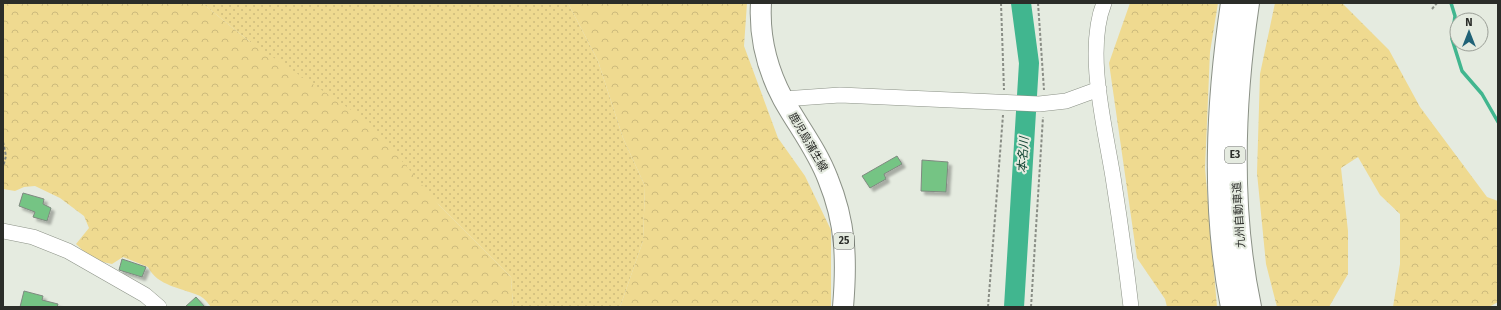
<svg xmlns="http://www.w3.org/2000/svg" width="1501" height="310" font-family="'Fira Sans','Noto Sans JP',sans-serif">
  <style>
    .green { fill: url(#green-dots) }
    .forest { fill: url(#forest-crowns) }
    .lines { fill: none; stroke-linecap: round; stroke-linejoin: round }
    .stream { stroke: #41b68f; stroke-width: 3.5 }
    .river { stroke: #41b68f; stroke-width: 20 }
    .building { fill: #75c484; stroke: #7f8980; filter: url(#shadow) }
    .minor-casing { stroke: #8b9186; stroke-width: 16 }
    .major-casing { stroke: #8b9186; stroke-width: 22 }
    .highway-casing { stroke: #8b9186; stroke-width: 24 }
    .path { stroke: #898d85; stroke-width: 2; stroke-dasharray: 3 2; stroke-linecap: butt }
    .minor { stroke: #fff; stroke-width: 15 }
    .major { stroke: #fff; stroke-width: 20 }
    .highway { stroke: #fff; stroke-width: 22 }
    .labels { text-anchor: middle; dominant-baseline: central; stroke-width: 4; stroke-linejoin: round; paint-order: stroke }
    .shield { fill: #e5ebe0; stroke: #636660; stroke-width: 1 }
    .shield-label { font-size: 10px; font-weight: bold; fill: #2b2d29 }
    .street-label { font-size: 11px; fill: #2b2d29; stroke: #e5ebe0 }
    .water-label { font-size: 12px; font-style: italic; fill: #154635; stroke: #e5ebe0 }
  </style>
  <defs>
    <pattern id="green-dots" width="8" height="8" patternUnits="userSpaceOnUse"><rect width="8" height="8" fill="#efda90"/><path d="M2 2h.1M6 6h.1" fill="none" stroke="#cdbb7c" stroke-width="1.8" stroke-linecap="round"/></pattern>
    <pattern id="forest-crowns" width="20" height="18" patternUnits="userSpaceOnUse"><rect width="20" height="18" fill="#efda90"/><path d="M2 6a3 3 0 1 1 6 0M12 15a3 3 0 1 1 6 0" fill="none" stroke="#cdbb7c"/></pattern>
    <filter id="shadow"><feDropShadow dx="3.5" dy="3.5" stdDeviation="1" flood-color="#0004"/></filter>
  </defs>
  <rect width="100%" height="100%" fill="#e5ebe0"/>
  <path class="green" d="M202,3H568L598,61L623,138L645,186L643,241L620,307H513L511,277L439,205L249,41Z"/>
  <path class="forest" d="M3,3H202L249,41L369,122L439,205L511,277L513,307H211C208,303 204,298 200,296C182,288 157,286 148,267L123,257L112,264L93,260L76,244L89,228L84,216L60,198L35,186L24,187L15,191L3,189Z
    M568,3H747L744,46L778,138L805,176L831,230V307H620L643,241L645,186L623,138L598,61Z
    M1130,3H1218L1210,52L1205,168L1217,307H1167L1165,299L1137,258L1109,63Z
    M1275,3H1342L1389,50L1420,107L1487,197L1498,201V302L1489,307H1393L1400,264V214L1380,195L1358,157L1341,168L1348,231V274L1329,307H1277L1266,264L1257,173L1260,74Z"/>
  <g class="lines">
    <path class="stream" d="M1451,3L1455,16L1452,39L1462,71L1482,94L1498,122"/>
    <path class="river" d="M1014,307L1029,63L1021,3"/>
  </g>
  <path class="building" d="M897,156L902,164L884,174L886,179L870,188L862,176Z
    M922,160L948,162L946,192L921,191Z
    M23,193L44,199L43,204L51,208L47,221L33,217L35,212L19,206Z
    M122,259L146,267L142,277L119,270Z
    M24,291L43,296L42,300L58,304L57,307H20Z
    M196,297L205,307H185Z"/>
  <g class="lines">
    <defs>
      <path id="minor" d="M1104,3C1085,51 1105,127 1113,177C1120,221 1126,264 1131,307
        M783,99L840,95L1039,104L1066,101L1099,89
        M3,231L33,237L68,251L145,295L159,307"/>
      <path id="major" d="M761,3C759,37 767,69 783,99C798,126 817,150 828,179C846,223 847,260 843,307"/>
      <path id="highway" d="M1232,3C1217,104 1212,207 1232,307
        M1248,3C1233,104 1229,207 1250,307"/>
    </defs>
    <use href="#minor" class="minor-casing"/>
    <use href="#major" class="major-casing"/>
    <use href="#highway" class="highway-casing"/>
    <path class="path" d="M1001,3L1004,90
      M1038,3L1044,90
      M1432,9L1437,3
      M3,142L6,156L3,167
      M988,307L1003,115
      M1031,307L1043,117"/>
    <use href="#minor" class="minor"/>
    <use href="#major" class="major"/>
    <use href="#highway" class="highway"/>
  </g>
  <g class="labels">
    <g class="shield">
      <rect x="1225" y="147" width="20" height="16" rx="3"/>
      <rect x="834" y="233" width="20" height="16" rx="3"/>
    </g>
    <g class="shield-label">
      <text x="1235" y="155">E3</text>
      <text x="844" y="241">25</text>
    </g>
    <g class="street-label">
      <text transform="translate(808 142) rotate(60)">鹿児島蒲生線</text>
      <text transform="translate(1239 215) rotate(-94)">九州自動車道</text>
    </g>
    <g class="water-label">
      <text transform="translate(1023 155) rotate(-86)">本名川</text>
    </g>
  </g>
  <rect width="1501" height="310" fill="none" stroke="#2b2d29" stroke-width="8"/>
  <g transform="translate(1469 32)"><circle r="19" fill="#e5ebe0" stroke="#9b9f97"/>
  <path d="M0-3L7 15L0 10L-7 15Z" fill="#206276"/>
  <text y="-6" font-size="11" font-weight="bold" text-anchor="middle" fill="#2b2d29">N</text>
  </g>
</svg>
